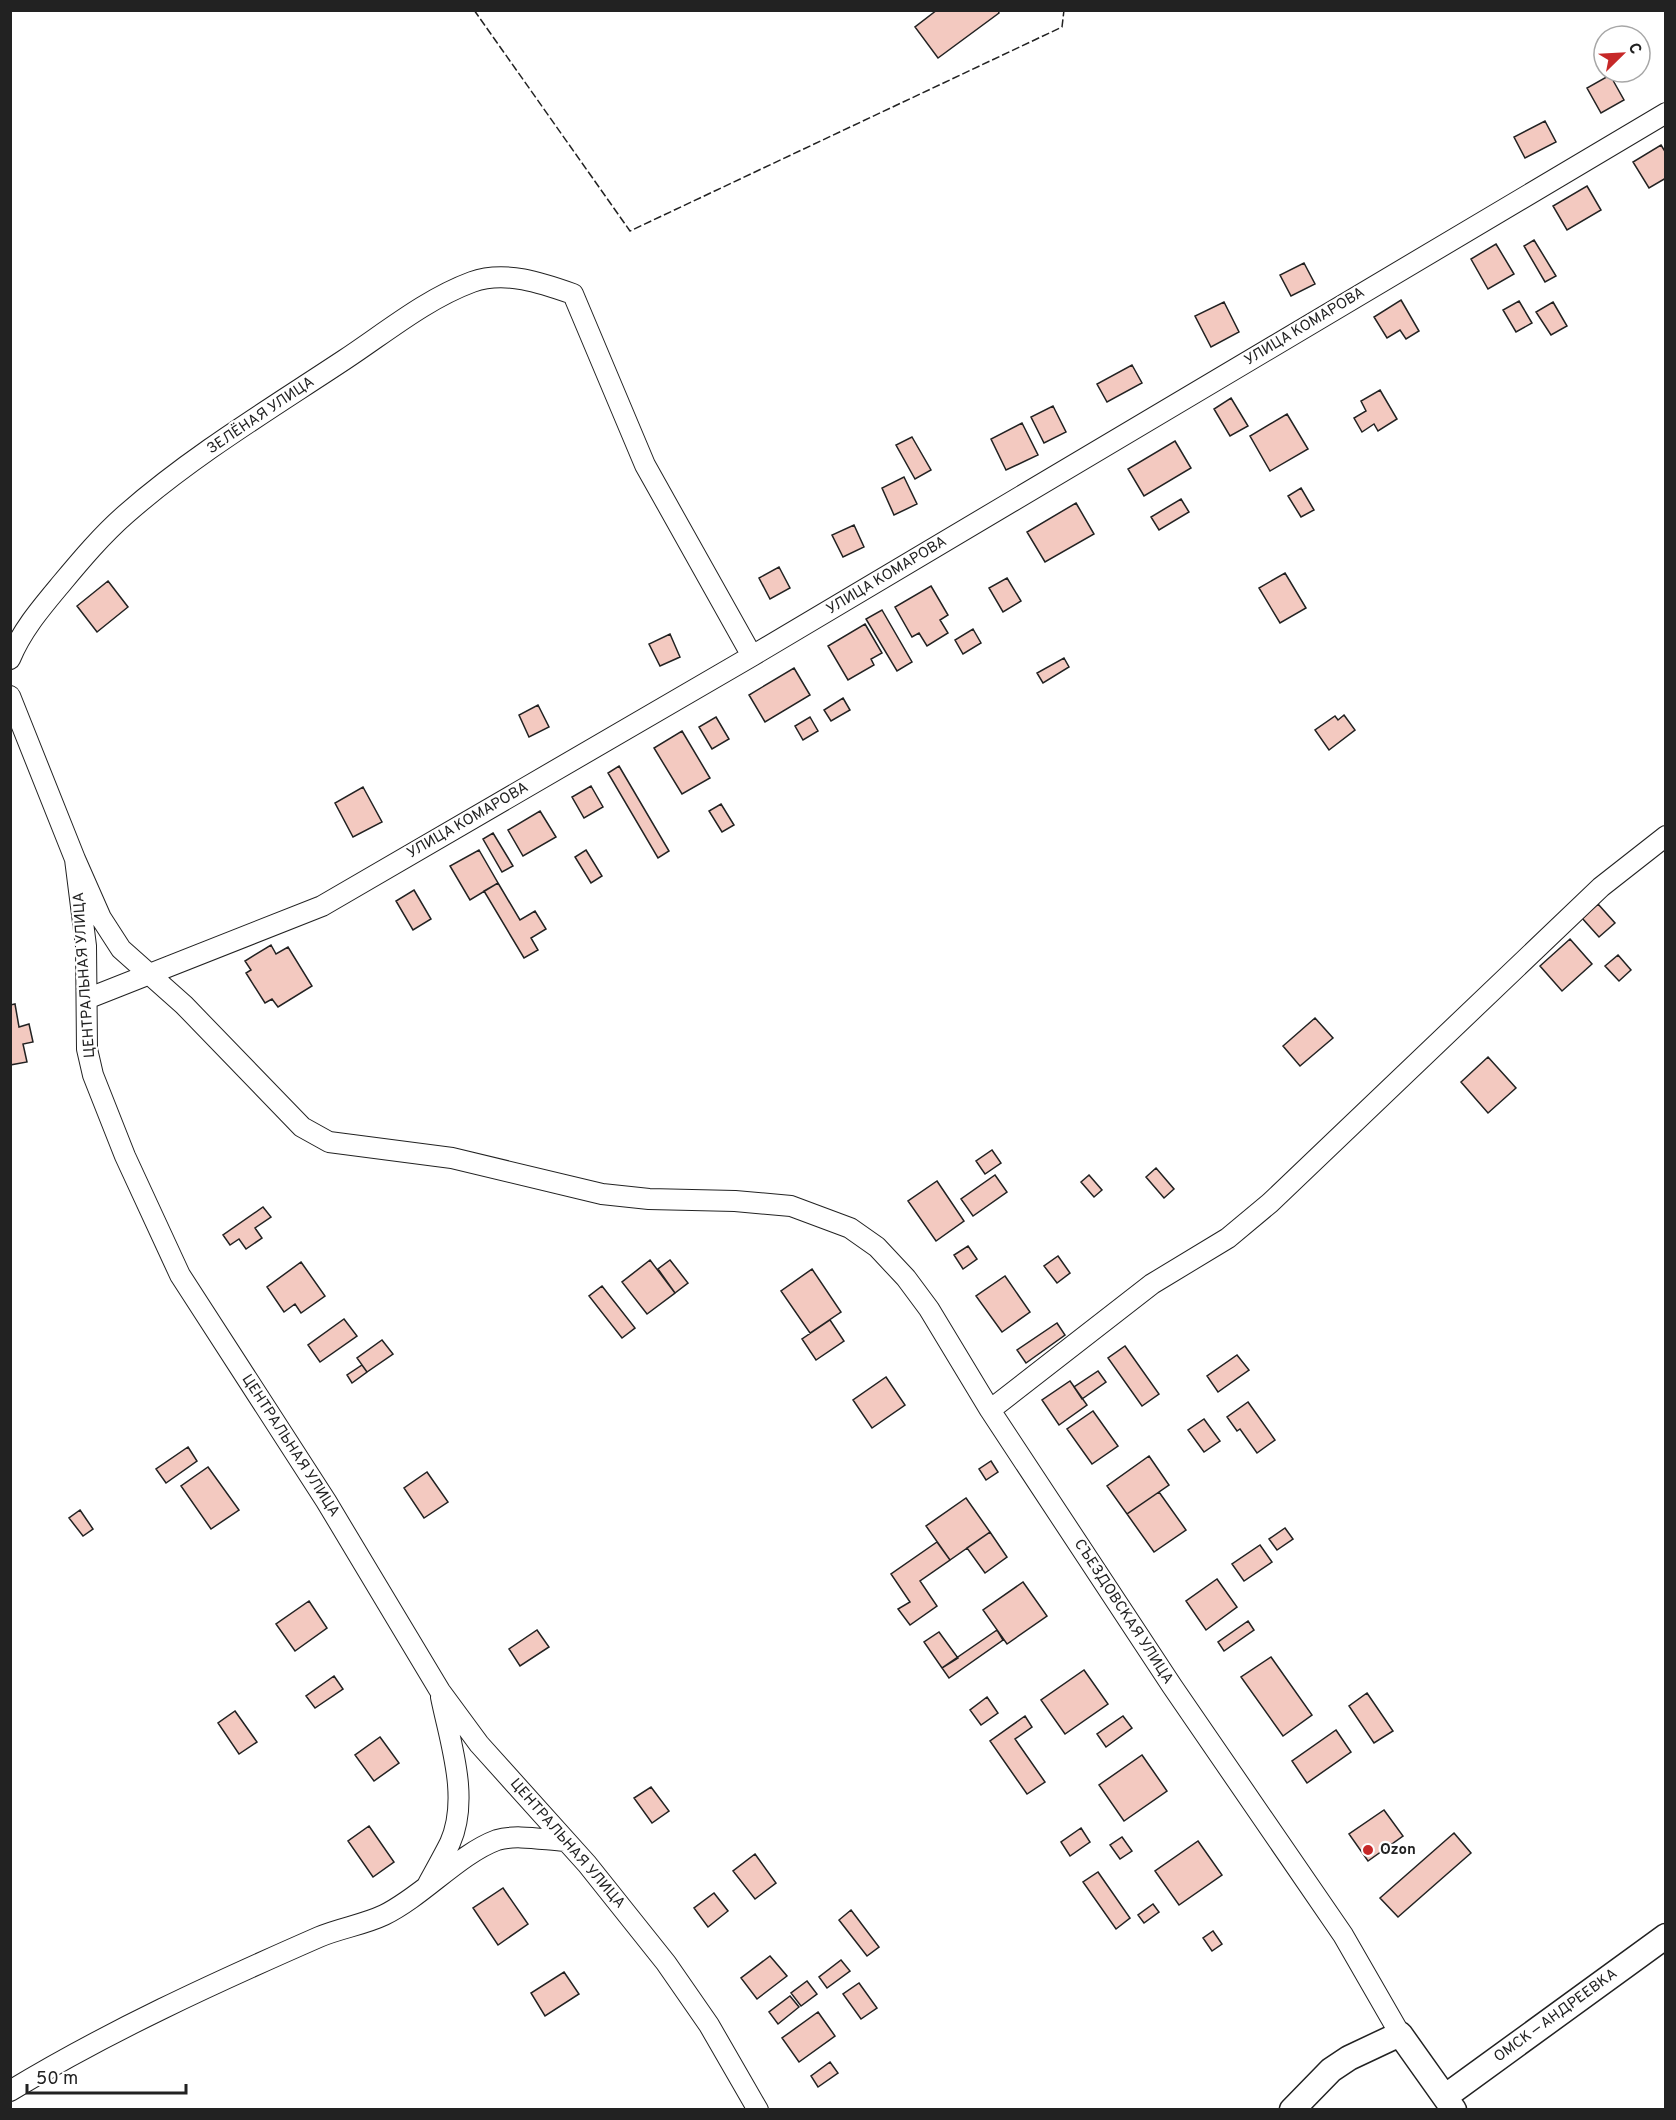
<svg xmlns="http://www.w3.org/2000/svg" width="1676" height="2120" font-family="Overpass,sans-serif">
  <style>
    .building { fill: #f3c9c0; stroke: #222; stroke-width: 1.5 }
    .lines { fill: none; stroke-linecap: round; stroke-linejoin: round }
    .minor-casing { stroke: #222; stroke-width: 22 }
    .tertiary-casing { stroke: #222; stroke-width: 27 }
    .minor { stroke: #fff; stroke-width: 20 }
    .tertiary { stroke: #fff; stroke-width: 24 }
    .fence { stroke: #222; stroke-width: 1.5; stroke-dasharray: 8 3; stroke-linecap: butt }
    .poi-dot { fill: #c62828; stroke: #fff; stroke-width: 2 }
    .labels { text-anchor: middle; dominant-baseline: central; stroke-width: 4.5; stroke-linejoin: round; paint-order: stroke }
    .street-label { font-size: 15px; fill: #222; stroke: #fff }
    .poi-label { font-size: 15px; font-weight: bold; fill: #222; stroke: #fff; text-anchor: start }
  </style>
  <rect width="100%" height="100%" fill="#fff"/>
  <path class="building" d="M937,10H998L999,13L938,58L915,27Z
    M1610,75L1624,100L1601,113L1587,88Z
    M1545,121L1556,142L1525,158L1514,137Z
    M1661,145L1666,153V178L1649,188L1633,162Z
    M1587,186L1601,210L1567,230L1553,206Z
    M1534,240L1556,276L1545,282L1524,246Z
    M1496,244L1514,274L1488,289L1471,259Z
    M1304,263L1315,284L1291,296L1280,275Z
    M1401,300L1419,331L1406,339L1400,330L1387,338L1374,317Z
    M1519,301L1532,323L1516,332L1503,310Z
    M1224,302L1239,332L1211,347L1195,316Z
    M1553,302L1567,326L1551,335L1536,312Z
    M1132,365L1142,383L1107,402L1097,384Z
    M1380,390L1397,419L1378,431L1374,424L1362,432L1354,418L1366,411L1361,401Z
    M1231,398L1248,426L1230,436L1214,409Z
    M1053,406L1066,432L1044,443L1031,417Z
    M1287,414L1308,449L1270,471L1250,436Z
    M1022,423L1038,455L1006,470L991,439Z
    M912,437L931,470L915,479L896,445Z
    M1175,441L1191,468L1144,496L1128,469Z
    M904,477L917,504L894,515L882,488Z
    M1301,488L1314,510L1301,517L1288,496Z
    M1181,499L1189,512L1159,530L1151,517Z
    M1076,503L1094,534L1045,562L1027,532Z
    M854,525L864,547L843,557L832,535Z
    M779,567L790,588L770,599L759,578Z
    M1285,573L1306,608L1280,623L1259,588Z
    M1007,578L1021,601L1003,612L989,588Z
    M108,581L128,607L97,632L77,606Z
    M931,586L948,615L940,620L948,633L927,646L919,633L912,637L895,607Z
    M882,610L912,662L897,671L866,619Z
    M865,624L882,653L871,659L874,665L848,680L828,646Z
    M973,629L981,643L963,654L955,640Z
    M670,634L680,657L660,666L649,644Z
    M1064,658L1069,667L1043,683L1037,673Z
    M794,668L810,695L765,722L749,695Z
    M843,698L850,710L831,721L824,710Z
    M538,705L549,727L529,737L519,715Z
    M1344,715L1355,730L1329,750L1315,730L1335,716L1338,720Z
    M716,717L729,739L712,749L699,727Z
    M810,717L818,731L803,740L795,726Z
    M682,731L710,778L682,794L654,748Z
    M619,766L669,851L658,858L608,773Z
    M591,786L603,807L584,818L572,797Z
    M363,787L382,822L353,837L335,803Z
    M721,804L734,825L722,832L709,811Z
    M540,811L556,837L523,856L508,830Z
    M493,833L513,866L502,872L483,839Z
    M479,850L498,883L470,900L450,866Z
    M586,850L602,876L591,883L575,857Z
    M498,883L520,920L535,911L546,929L531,938L538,950L524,958L484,891Z
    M414,890L431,919L413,930L396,901Z
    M1598,904L1615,923L1599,937L1582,918Z
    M1570,939L1592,964L1562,991L1540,966Z
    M271,945L276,954L288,947L312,986L278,1007L272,999L265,1003L246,973L251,970L245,961Z
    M1618,955L1631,970L1619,981L1605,966Z
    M15,1004L19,1027L29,1024L33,1042L23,1044L27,1062L10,1065V1005Z
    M1315,1018L1333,1038L1300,1066L1283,1046Z
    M1488,1057L1516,1088L1488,1113L1461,1082Z
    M992,1150L1001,1163L985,1174L976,1161Z
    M1156,1168L1174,1189L1164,1198L1146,1177Z
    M995,1175L1007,1192L973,1216L961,1199Z
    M1089,1175L1102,1190L1094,1197L1081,1182Z
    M937,1181L964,1221L936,1241L908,1201Z
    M263,1207L271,1217L255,1228L262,1238L246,1249L239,1239L230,1245L223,1235Z
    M968,1246L977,1259L963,1269L954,1255Z
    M1058,1256L1070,1273L1057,1283L1044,1266Z
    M650,1260L675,1293L647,1314L622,1282Z
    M670,1260L688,1283L675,1293L658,1269Z
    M301,1262L325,1296L301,1313L295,1304L284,1312L267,1287Z
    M812,1269L841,1312L810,1333L781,1291Z
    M1005,1276L1030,1312L1002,1332L976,1296Z
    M602,1286L635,1328L622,1338L589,1296Z
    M344,1319L357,1336L320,1362L308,1345Z
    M830,1320L844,1341L816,1360L802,1339Z
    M1057,1323L1065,1335L1026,1363L1017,1350Z
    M382,1340L393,1354L367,1372L357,1358Z
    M1125,1346L1159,1394L1142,1406L1108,1358Z
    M1237,1355L1249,1370L1218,1392L1207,1376Z
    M362,1365L367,1372L352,1383L347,1375Z
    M1098,1371L1106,1382L1082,1399L1074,1387Z
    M886,1377L905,1405L872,1428L853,1400Z
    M1070,1381L1087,1405L1059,1425L1042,1400Z
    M1248,1402L1275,1440L1257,1453L1240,1429L1237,1431L1227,1417Z
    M1093,1411L1118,1446L1092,1464L1067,1429Z
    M1204,1419L1220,1441L1204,1452L1188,1430Z
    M188,1447L197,1461L166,1483L156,1469Z
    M1149,1456L1169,1485L1127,1514L1107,1486Z
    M991,1461L998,1472L986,1480L979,1469Z
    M208,1467L239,1510L211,1529L181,1486Z
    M427,1472L448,1502L424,1518L404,1488Z
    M1159,1492L1186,1530L1154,1552L1127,1514Z
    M966,1498L990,1532L950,1560L926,1526Z
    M80,1510L93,1529L83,1536L69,1518Z
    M1285,1528L1293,1539L1277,1550L1269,1539Z
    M990,1532L1007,1557L985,1573L967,1548Z
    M937,1542L950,1560L920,1581L937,1606L910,1625L898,1609L910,1602L891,1574Z
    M1260,1545L1272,1562L1244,1581L1232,1564Z
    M1217,1579L1237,1607L1206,1630L1186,1601Z
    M1023,1582L1047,1616L1007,1644L983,1610Z
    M309,1601L327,1628L295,1651L276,1624Z
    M1248,1621L1254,1630L1224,1651L1218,1642Z
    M537,1630L549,1647L520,1666L509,1649Z
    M997,1630L1003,1640L949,1678L942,1668Z
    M939,1632L958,1658L942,1668L924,1642Z
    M1271,1657L1312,1715L1283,1736L1241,1677Z
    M1084,1670L1108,1704L1065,1734L1041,1700Z
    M334,1676L343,1689L315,1708L306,1696Z
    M1367,1693L1393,1731L1374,1743L1349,1706Z
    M987,1697L998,1713L981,1725L970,1710Z
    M235,1711L257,1742L239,1754L218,1723Z
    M1025,1716L1032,1727L1015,1739L1045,1782L1027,1794L990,1741Z
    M1123,1716L1132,1728L1106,1747L1097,1734Z
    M1336,1730L1351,1752L1307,1783L1292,1761Z
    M380,1737L399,1763L374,1781L355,1755Z
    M1142,1755L1167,1791L1124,1821L1099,1785Z
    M651,1787L669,1811L652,1823L634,1798Z
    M1384,1810L1403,1836L1368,1861L1349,1834Z
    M369,1826L394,1862L373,1877L348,1841Z
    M1081,1828L1090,1842L1070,1856L1061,1842Z
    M1454,1833L1471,1853L1398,1917L1380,1898Z
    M1122,1837L1132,1851L1120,1859L1110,1845Z
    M1198,1841L1222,1875L1179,1905L1155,1871Z
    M755,1854L776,1883L755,1899L733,1871Z
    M1098,1872L1130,1918L1116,1929L1083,1882Z
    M503,1888L528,1924L498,1945L473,1908Z
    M714,1893L728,1911L708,1927L694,1908Z
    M1153,1904L1159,1912L1144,1923L1138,1915Z
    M851,1910L879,1947L867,1956L839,1920Z
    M1213,1931L1222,1944L1212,1951L1203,1938Z
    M770,1956L787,1976L757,1999L741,1978Z
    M841,1960L850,1971L827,1988L819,1977Z
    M564,1972L579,1994L545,2016L531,1993Z
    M807,1981L817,1994L801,2006L791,1993Z
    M859,1983L877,2008L861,2019L843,1994Z
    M790,1996L799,2007L778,2024L769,2012Z
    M818,2012L835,2036L799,2062L782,2038Z
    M830,2062L838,2073L818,2087L811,2076Z"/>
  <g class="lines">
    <defs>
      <path id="minor" d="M10,659C22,630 41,608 61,584C81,560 102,535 126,514C192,456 270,409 344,360C385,333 426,299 472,282C505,270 542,283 573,294L645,465L752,656
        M10,696L75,859L86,946L87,1049L93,1075L125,1156L180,1275L326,1501L440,1691L479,1744L587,1864L666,1963L709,2025L758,2110
        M75,859L101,918L121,949L184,1005L302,1127L329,1142L452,1158L602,1194L649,1199L735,1201L791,1206L850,1228L877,1247L906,1278L929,1309L990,1410L1172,1686L1343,1935L1400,2034
        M89,998L322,906L752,656L1666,113
        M990,1410L1152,1284L1228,1238L1270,1203L1601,887L1666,836
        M428,1884C435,1871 443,1857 450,1843C470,1798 450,1742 441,1697
        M10,2091C109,2031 214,1983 319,1937C340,1928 363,1925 384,1915C423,1896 459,1854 497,1840C516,1834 545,1840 565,1841"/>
      <path id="tertiary" d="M1446,2096L1666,1936
        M1292,2110L1331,2070L1349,2058L1400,2034L1454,2110"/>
    </defs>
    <use href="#minor" class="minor-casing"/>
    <use href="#tertiary" class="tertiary-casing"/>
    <use href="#minor" class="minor"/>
    <use href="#tertiary" class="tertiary"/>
    <path class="fence" d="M474,10L630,231L1062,27L1064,10"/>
  </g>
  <circle class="poi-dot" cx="1368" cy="1850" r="6"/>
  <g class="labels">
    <g class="street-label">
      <text transform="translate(1305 327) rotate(-31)">УЛИЦА КОМАРОВА</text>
      <text transform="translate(261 416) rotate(-34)">ЗЕЛЁНАЯ УЛИЦА</text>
      <text transform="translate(887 576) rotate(-31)">УЛИЦА КОМАРОВА</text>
      <text transform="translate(468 821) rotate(-30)">УЛИЦА КОМАРОВА</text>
      <text transform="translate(85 975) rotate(-94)">ЦЕНТРАЛЬНАЯ УЛИЦА</text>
      <text transform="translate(290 1446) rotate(57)">ЦЕНТРАЛЬНАЯ УЛИЦА</text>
      <text transform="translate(1123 1612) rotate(57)">СЪЕЗДОВСКАЯ УЛИЦА</text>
      <text transform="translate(567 1844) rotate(49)">ЦЕНТРАЛЬНАЯ УЛИЦА</text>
      <text transform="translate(1556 2016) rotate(-36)">ОМСК — АНДРЕЕВКА</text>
    </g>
    <g class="poi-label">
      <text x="1380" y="1850">Ozon</text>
    </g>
  </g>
  <rect width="1676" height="2120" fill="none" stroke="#222222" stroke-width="24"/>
  <g transform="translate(1622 54) rotate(66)"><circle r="28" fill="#ffffff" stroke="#a7a7a7" stroke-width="1.5"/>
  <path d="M0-4.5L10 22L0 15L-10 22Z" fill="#c62828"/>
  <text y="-9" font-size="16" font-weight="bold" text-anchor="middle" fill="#222222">С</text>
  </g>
  <path d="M27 2084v9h159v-9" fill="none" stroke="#222222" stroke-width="3"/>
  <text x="36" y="2084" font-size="18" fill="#222222" stroke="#ffffff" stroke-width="4.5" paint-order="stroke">50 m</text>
</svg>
